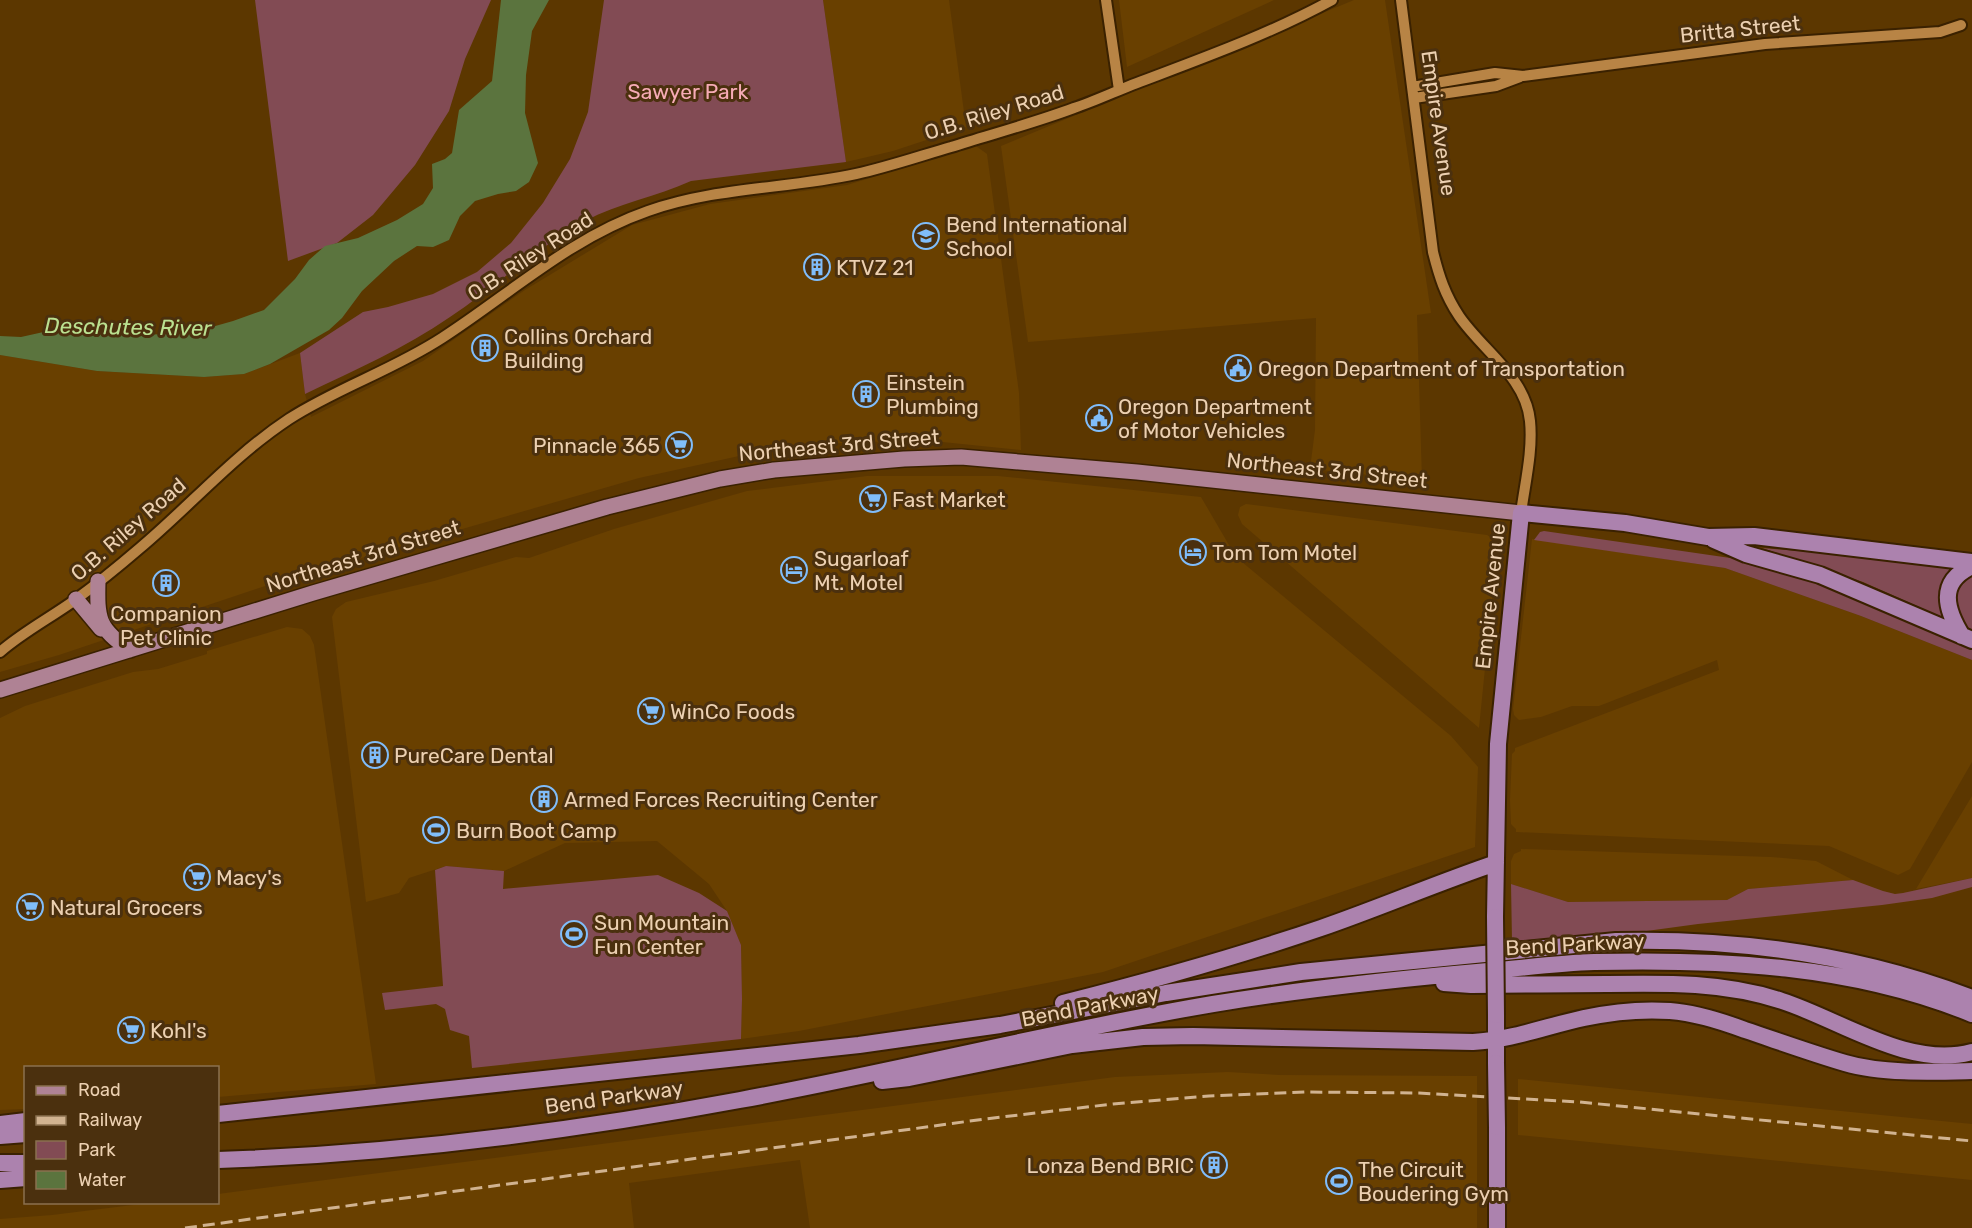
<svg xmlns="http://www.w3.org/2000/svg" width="1972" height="1228" font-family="Rubik,sans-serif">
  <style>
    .built { fill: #694000 }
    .green { fill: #824b54 }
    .water { fill: #5b743e }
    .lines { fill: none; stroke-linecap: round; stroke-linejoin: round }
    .tertiary-casing { stroke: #3a2100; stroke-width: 14 }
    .primary-casing { stroke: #3a2100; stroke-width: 18 }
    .trunk-casing { stroke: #3a2100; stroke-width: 20 }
    .tertiary { stroke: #b88445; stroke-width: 10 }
    .primary { stroke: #af8294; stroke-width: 15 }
    .trunk { stroke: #ac82ae; stroke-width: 16 }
    .rail { stroke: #d1b390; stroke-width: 3; stroke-dasharray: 12 6; stroke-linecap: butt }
    .trunk-bridge-casing { stroke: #3a2100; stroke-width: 20; stroke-linecap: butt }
    .trunk-bridge { stroke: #ac82ae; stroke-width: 16 }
    .labels { text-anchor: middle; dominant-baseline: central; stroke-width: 6; stroke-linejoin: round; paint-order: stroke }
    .street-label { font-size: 21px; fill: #ecd0b1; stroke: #4b300e }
    .park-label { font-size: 21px; fill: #f6abb6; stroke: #4b300e }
    .poi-label { font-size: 21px; fill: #ecd0b1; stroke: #4b300e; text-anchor: start }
    .water-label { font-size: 22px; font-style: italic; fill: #bbe191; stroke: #4b300e }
  </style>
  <rect width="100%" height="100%" fill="#5c3700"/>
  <path class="built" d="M823,0H949L966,127L893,151L846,162Z
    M1119,0H1274L1127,67Z
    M1354,0H1385L1431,313L1417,315L1422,480L1310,469L1315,430L1316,318L1028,342L1001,146Z
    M976,146L987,154L1019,393L1021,450L923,440L816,444L739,456L639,478L271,584L59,655L0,672V355L97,371L204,377L244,374L300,353L305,394L311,417L423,361L525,290L632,225L710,204L847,185Z
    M867,476H998L1201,497L1236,557L1451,736L1478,767L1475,847L1103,972L799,1031L741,1039L742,999L741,945L727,911L709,884L657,841L565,843L504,871L446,866L409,878L399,893L366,902L332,617L336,609L346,602L434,581L516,557L529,558L614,529L747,491Z
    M1246,504L1487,535L1495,540L1497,549L1479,728L1242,524L1238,515L1240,507Z
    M1532,539L1725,568L1861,616L1972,660V762L1910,869L1898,875L1829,846L1516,832V829L1511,824L1510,800L1512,754L1515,751V748L1719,670L1717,660L1599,706H1572L1541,717L1519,720L1514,715L1513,709Z
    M287,627L302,629L310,636L314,645L376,1084L218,1097V1068H26L25,1109L0,1110V718L25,706L133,672L158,669L207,654V651Z
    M1972,796V878L1916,889Z
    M1521,849L1771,857L1816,861L1853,880L1748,889L1727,900L1568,902L1511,884V861L1514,854L1521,851Z
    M1228,1072L1279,1075L1477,1076V1228H810L800,1160L629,1183L634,1228H0V1219L52,1215L149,1203L218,1202V1194L1115,1077Z
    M1518,1079L1972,1124V1180L1518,1135Z"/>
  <path class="green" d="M255,0H491L465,59L449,111L415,165L373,215L337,243L288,261Z
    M604,0H823L846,162L691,181C656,197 618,203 585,221C537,248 496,286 450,317C405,348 355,370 305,394L300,353L363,312L388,307L433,294L477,272L511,243L543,203L570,159L588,112Z
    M1544,531L1758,562L1831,589L1972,650V660L1861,616L1725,568L1534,540L1540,532Z
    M1762,548L1958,564L1944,618L1863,582Z
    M1972,571V630L1959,621L1954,591Z
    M446,866L504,871L503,889L658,875L699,893L727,911L741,945L742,999L741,1039L472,1068L469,1036L450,1030L445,1009L436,1004L385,1010L382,993L443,986L435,870Z
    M1972,878V887L1932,898L1882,905L1698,924L1617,935L1512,941L1511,884L1568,902L1727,900L1748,889L1853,880L1883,891L1895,894L1903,893Z"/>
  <path class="water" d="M501,0H549L532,31L526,75L525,113L538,163L529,182L516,191L498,194L475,201L460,216L449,240L433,247L417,246L394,261L362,291L342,318L329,330L270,364L244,374L204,377L97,371L0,355V336L21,337L66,327L104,335L187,334L233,321L264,310L295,279L309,260L325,246L358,238L397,220L423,204L433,188L432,164L445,159L452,153L459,110L492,81Z"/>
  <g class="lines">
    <defs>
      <path id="tertiary" d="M1106,0L1119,90
        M1401,0L1433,252C1439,276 1445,295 1459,316C1482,350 1526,377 1530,421C1533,451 1525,483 1521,513
        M1412,87L1495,73L1523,76L1765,44L1940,32L1961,25
        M1414,98L1496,86L1520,77
        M0,652C23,632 50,618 75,600C97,584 119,566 140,548C190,506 233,456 289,419C337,388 393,370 442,338C510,294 570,238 648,211C716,187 787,189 856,174C888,167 920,156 951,147C992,134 1034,123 1074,108C1095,101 1116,91 1137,83C1203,58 1270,34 1332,0"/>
      <path id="primary" d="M98,581C97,618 98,629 130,650
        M76,599L101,629
        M0,690L313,593L607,507L720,479L774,470L904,459L961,457L1137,472L1521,513"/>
      <path id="trunk" d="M1714,540L1746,554L1820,575L1972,640
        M1962,636C1946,610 1937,582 1972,566
        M1495,917L1498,744L1521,513L1625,523L1708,537L1754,536L1972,562
        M1444,983L1471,985C1516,985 1562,984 1607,984C1667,983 1725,982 1782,1001C1841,1020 1908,1069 1972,1052
        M1063,1003C1150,981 1236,957 1321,928C1379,908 1437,883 1496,863
        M1496,1015V1063
        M882,1081L909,1078L1072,1045L1143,1037L1193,1036L1473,1042C1511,1040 1547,1026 1584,1018C1612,1012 1641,1009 1670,1011C1696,1013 1721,1021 1745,1030C1778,1041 1811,1053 1845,1063C1882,1074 1933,1072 1972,1071
        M218,1114L859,1045L1000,1025L1166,993L1301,972L1616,941C1737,938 1859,955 1972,998
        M0,1124L26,1121
        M0,1136L26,1134
        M218,1160C393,1154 568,1132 740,1100C898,1071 1054,1031 1213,1004C1304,989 1396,979 1488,971C1523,968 1559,963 1594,962C1721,959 1853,965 1972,1014
        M0,1163H26
        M0,1180L26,1178
        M1497,1228V1127"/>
    </defs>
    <use href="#tertiary" class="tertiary-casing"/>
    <use href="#primary" class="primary-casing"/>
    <use href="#trunk" class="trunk-casing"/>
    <use href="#tertiary" class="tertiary"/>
    <use href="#primary" class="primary"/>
    <use href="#trunk" class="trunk"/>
    <path class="rail" d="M185,1228L985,1119L1113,1104L1209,1096L1306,1092L1419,1093L1579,1102L1972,1141"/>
    <defs>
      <path id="trunk-bridge" d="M1495,917L1496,1015
        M1496,1063L1497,1127"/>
    </defs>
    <use href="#trunk-bridge" class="trunk-bridge-casing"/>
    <use href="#trunk-bridge" class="trunk-bridge"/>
  </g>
  <defs>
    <symbol id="school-ring" viewBox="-11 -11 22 22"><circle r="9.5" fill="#4b300e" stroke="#80bdfa" stroke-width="1.5"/><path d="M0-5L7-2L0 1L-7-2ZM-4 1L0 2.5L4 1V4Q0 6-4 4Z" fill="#80bdfa"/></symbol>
    <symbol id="building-ring" viewBox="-11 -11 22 22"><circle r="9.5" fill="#4b300e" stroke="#80bdfa" stroke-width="1.5"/><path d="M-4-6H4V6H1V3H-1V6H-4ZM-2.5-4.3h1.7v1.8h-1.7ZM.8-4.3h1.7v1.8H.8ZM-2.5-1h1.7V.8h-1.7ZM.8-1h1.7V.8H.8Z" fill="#80bdfa"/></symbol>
    <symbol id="civic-ring" viewBox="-11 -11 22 22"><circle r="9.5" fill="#4b300e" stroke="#80bdfa" stroke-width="1.5"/><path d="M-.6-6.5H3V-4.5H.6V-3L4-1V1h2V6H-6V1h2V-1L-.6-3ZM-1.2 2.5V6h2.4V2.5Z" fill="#80bdfa"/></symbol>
    <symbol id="supermarket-ring" viewBox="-11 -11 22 22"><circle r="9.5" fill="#4b300e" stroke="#80bdfa" stroke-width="1.5"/><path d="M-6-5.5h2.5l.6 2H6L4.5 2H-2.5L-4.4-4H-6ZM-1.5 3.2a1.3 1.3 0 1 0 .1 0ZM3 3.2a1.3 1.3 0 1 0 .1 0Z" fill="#80bdfa"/></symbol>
    <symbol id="hotel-ring" viewBox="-11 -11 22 22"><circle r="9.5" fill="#4b300e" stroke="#80bdfa" stroke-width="1.5"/><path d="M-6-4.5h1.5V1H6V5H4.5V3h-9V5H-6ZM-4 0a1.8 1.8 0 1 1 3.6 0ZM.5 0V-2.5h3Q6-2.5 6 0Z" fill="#80bdfa"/></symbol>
    <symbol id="stadium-ring" viewBox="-11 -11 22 22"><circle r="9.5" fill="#4b300e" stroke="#80bdfa" stroke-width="1.5"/><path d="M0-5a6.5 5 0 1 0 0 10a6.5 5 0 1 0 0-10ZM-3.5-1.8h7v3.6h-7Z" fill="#80bdfa"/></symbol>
  </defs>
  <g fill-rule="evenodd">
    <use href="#school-ring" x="911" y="221" width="30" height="30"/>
    <use href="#building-ring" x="802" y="252" width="30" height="30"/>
    <use href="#building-ring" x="470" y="333" width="30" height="30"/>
    <use href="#civic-ring" x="1223" y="353" width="30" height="30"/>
    <use href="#building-ring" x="851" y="379" width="30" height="30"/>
    <use href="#civic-ring" x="1084" y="403" width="30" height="30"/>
    <use href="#supermarket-ring" x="664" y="430" width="30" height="30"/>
    <use href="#supermarket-ring" x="858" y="484" width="30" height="30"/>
    <use href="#hotel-ring" x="1178" y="537" width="30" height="30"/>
    <use href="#hotel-ring" x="779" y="555" width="30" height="30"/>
    <use href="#building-ring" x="151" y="568" width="30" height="30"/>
    <use href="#supermarket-ring" x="636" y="696" width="30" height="30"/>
    <use href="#building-ring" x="360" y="740" width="30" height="30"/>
    <use href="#building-ring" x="529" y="784" width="30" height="30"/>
    <use href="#stadium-ring" x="421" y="815" width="30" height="30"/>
    <use href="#supermarket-ring" x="182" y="862" width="30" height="30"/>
    <use href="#supermarket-ring" x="15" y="892" width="30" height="30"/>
    <use href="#stadium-ring" x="559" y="919" width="30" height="30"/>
    <use href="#supermarket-ring" x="116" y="1015" width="30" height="30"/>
    <use href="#building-ring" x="1199" y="1150" width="30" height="30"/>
    <use href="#stadium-ring" x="1324" y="1166" width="30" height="30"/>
  </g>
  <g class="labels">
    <g class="street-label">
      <text transform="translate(1740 29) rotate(-6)">Britta Street</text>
      <text transform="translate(994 112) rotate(-17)">O.B. Riley Road</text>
      <text transform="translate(1439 123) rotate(82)">Empire Avenue</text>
      <text transform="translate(530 256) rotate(-33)">O.B. Riley Road</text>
      <text transform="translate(839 445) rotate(-5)">Northeast 3rd Street</text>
      <text transform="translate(1327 470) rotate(6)">Northeast 3rd Street</text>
      <text transform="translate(128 529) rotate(-41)">O.B. Riley Road</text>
      <text transform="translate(363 556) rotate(-17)">Northeast 3rd Street</text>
      <text transform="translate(1490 596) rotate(-84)">Empire Avenue</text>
      <text transform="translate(1575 944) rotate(-3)">Bend Parkway</text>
      <text transform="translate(1090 1006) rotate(-11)">Bend Parkway</text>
      <text transform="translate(614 1097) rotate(-8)">Bend Parkway</text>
    </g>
    <g class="park-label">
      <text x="688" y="91">Sawyer Park</text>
    </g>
    <g class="poi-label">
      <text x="946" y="224">Bend International<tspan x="946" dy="24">School</tspan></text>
      <text x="836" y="267">KTVZ 21</text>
      <text x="504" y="336">Collins Orchard<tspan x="504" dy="24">Building</tspan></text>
      <text x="1258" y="368">Oregon Department of Transportation</text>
      <text x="886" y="382">Einstein<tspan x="886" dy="24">Plumbing</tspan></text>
      <text x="1118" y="406">Oregon Department<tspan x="1118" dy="24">of Motor Vehicles</tspan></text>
      <text x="660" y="445" text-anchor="end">Pinnacle 365</text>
      <text x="892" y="499">Fast Market</text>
      <text x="1212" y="552">Tom Tom Motel</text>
      <text x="814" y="558">Sugarloaf<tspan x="814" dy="24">Mt. Motel</tspan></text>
      <text x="166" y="613" text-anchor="middle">Companion<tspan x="166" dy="24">Pet Clinic</tspan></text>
      <text x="670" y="711">WinCo Foods</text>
      <text x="394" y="755">PureCare Dental</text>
      <text x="564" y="799">Armed Forces Recruiting Center</text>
      <text x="456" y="830">Burn Boot Camp</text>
      <text x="216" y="877">Macy's</text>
      <text x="50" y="907">Natural Grocers</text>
      <text x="594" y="922">Sun Mountain<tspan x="594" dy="24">Fun Center</tspan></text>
      <text x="150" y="1030">Kohl's</text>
      <text x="1194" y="1165" text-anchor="end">Lonza Bend BRIC</text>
      <text x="1358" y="1169">The Circuit<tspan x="1358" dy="24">Boudering Gym</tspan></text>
    </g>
    <g class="water-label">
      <text transform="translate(128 327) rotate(1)">Deschutes River</text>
    </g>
  </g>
  <rect x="24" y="1066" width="195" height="138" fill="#4b300e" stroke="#8b704f" stroke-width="1.5"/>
  <rect x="36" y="1086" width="30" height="9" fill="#af8294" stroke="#8b704f" stroke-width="1.5"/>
  <text x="78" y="1096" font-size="18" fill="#ecd0b1">Road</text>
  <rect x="36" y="1116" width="30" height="9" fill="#d1b390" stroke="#8b704f" stroke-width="1.5"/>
  <text x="78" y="1126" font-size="18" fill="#ecd0b1">Railway</text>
  <rect x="36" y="1141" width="30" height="18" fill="#824b54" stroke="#8b704f" stroke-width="1.5"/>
  <text x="78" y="1156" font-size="18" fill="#ecd0b1">Park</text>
  <rect x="36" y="1171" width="30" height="18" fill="#5b743e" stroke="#8b704f" stroke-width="1.5"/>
  <text x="78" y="1186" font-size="18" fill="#ecd0b1">Water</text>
</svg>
